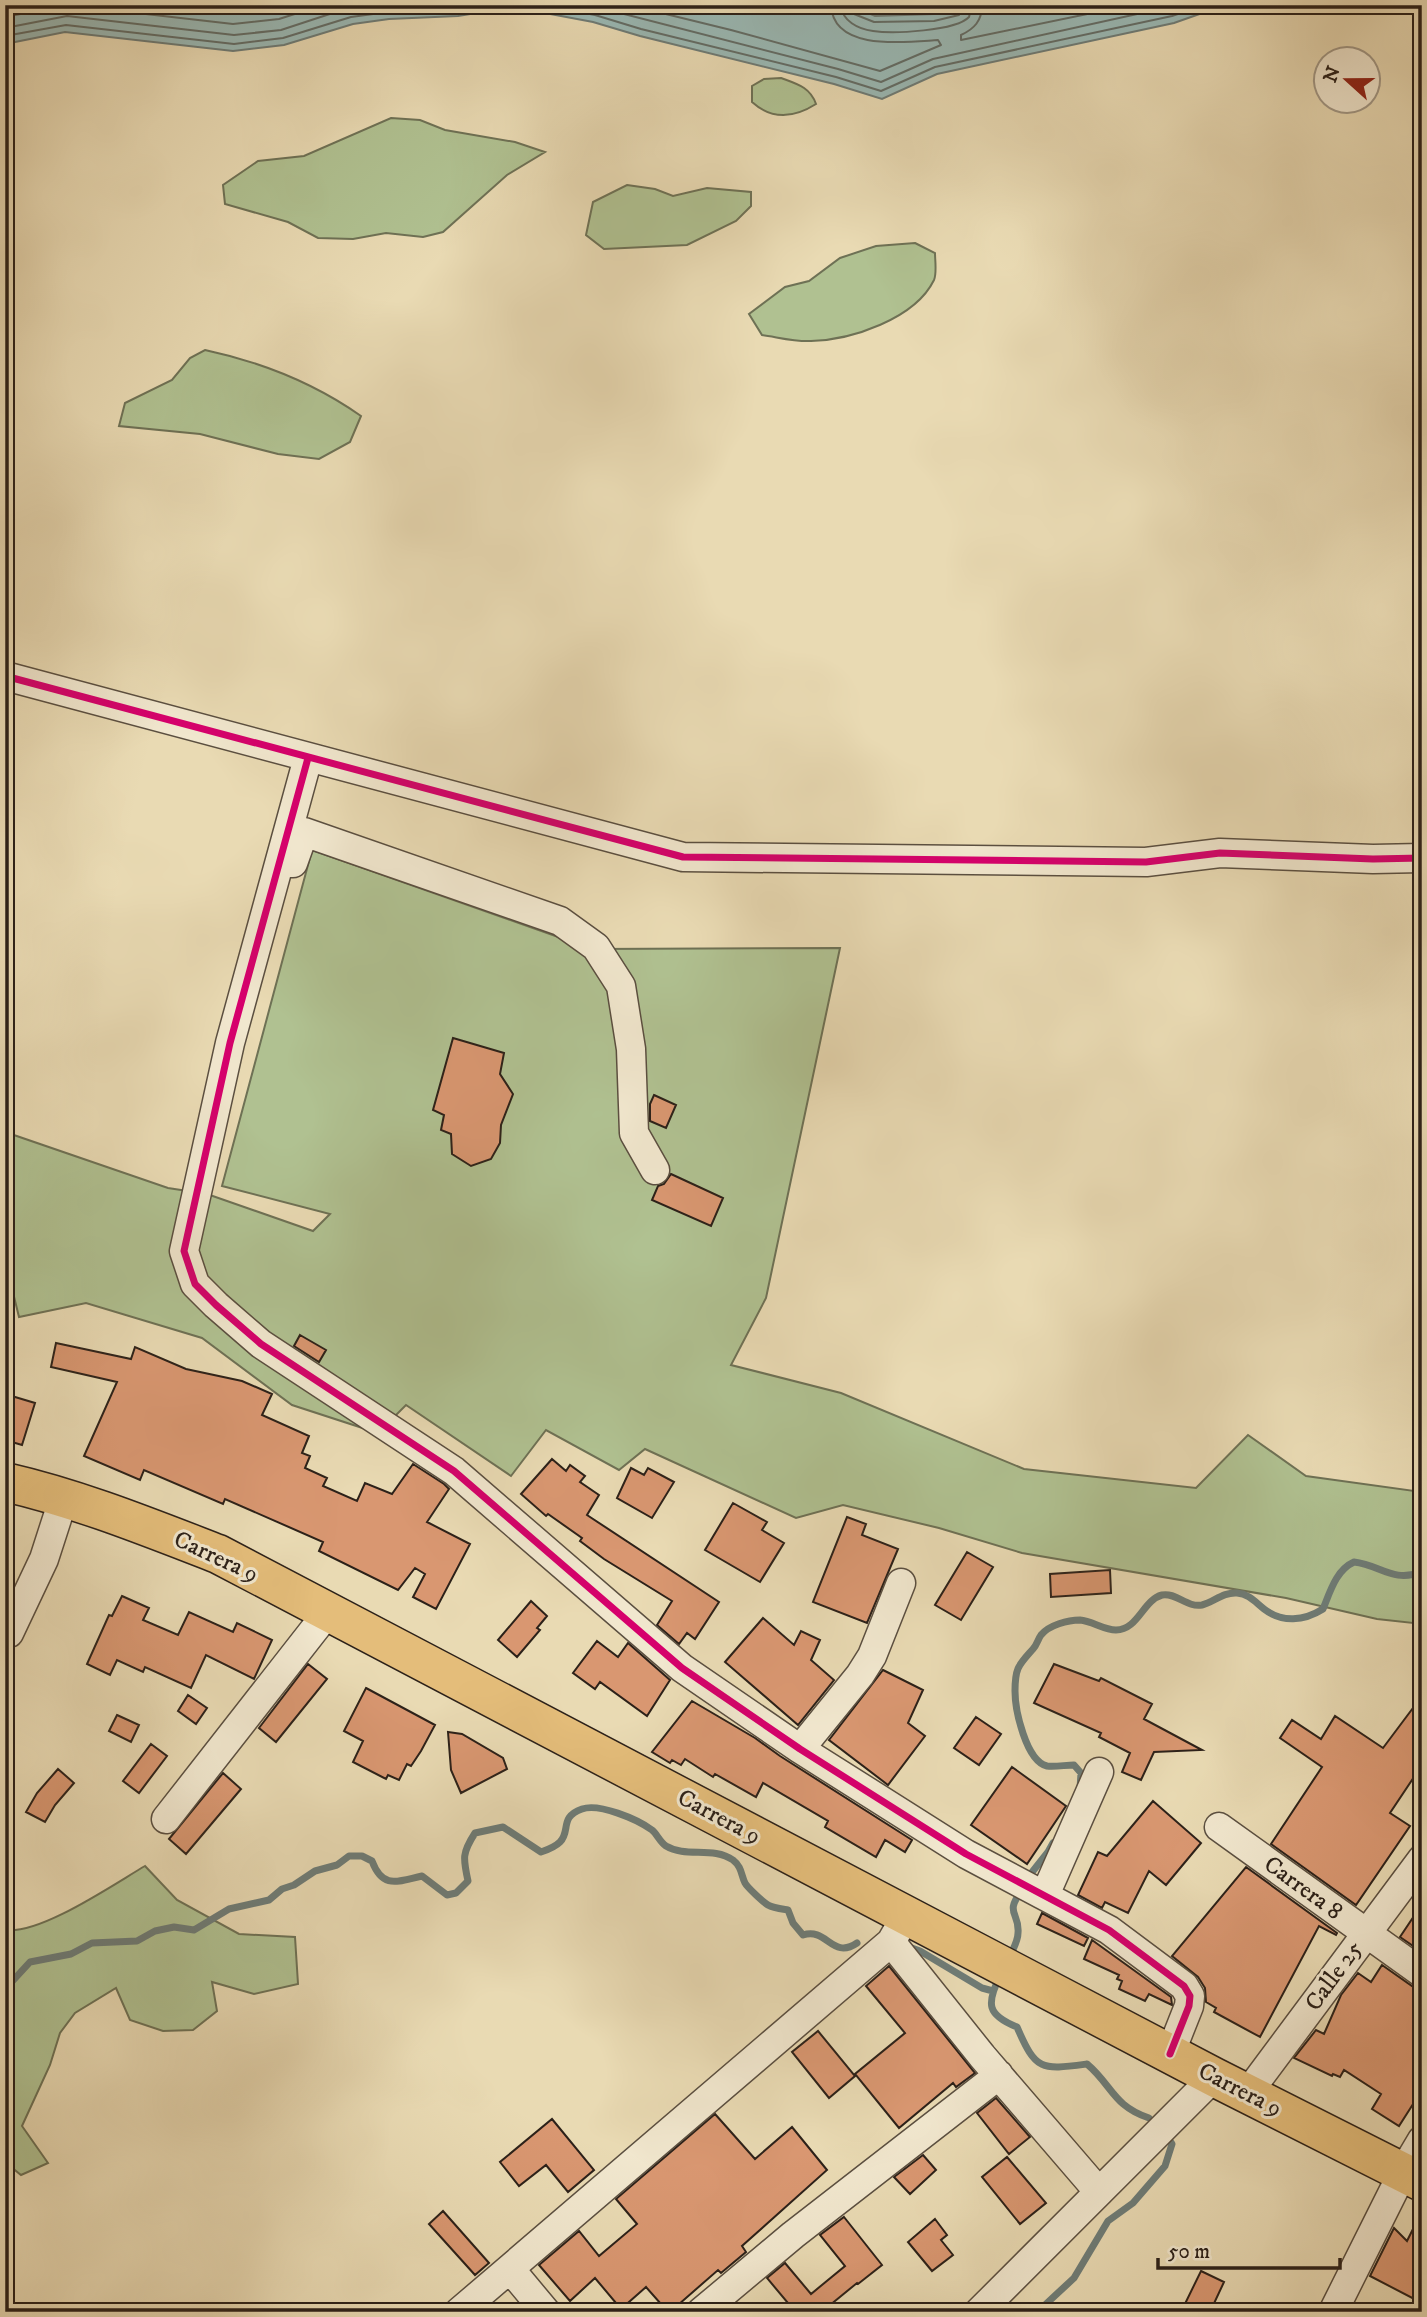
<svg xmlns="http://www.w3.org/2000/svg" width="1427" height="2317" font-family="'IM FELL DW Pica',serif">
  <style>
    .green { fill: #b0c191; stroke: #6e7155; stroke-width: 2 }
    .water { fill: #9ab9b5; stroke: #6e7c77; stroke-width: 2 }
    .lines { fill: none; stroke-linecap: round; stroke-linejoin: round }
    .shore { stroke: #636d67; stroke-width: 2 }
    .stream { stroke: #6e7c77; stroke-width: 7 }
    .building { fill: #d99771; stroke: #2c2119; stroke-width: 2 }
    .minor-casing { stroke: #5b4f40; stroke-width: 31 }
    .highway-casing { stroke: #2c2119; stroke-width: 41 }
    .minor { stroke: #f1e7ce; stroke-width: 28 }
    .highway { stroke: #e4bd7a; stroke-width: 38 }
    .cycleway-casing { stroke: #f1e7ce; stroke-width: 11 }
    .cycleway { stroke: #d6006c; stroke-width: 7 }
    .labels { text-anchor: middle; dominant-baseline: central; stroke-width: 6; stroke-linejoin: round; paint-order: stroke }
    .street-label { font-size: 24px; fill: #2c2119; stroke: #f1e7ce }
  </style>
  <rect width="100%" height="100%" fill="#e9dab3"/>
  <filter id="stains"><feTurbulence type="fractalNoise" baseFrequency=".00286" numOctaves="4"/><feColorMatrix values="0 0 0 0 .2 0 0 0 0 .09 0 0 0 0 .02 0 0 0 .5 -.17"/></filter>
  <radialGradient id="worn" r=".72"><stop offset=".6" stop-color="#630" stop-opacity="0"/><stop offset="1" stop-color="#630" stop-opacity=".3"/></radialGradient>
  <path class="green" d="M781,78C797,84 810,87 816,104C794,118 772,120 752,102V86L764,79Z
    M391,118L420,120L445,130L515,142L545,152L507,175L443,232L423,237L386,233L353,239L318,238L288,222L225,204L223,185L258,161L304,156Z
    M627,185L655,189L673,196L707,188L751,192V206L736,221L687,245L604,249L586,235L593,202Z
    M915,243L935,253C935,261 937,273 934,280C915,319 851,340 811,341C795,342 777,337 762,335L749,314L785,287L809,281L840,258L876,246Z
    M205,350C261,362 314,383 361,416L350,442L319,459L278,454L200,434L119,426L125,403L172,380L190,358Z
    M312,850L592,949L840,948L766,1298L731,1365L841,1393L1024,1469L1196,1488L1248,1435L1306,1476L1422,1492V1624L1377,1619L1286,1598L1022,1553L939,1528L843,1505L796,1518L645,1449L619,1470L546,1430L511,1476L406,1405L378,1433L292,1405L202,1338L86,1303L19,1317L5,1260V1132L168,1188L207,1194L313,1231L330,1214L222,1186Z
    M145,1866L177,1900L239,1934L295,1937L298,1984L254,1994L212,1982L217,2011L193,2030L163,2031L130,2020L116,1988L75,2013L60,2033L50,2065L22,2126L48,2163L21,2175L5,2162V1930C40,1935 114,1884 145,1866Z"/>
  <path class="water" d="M5,5H850L875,16L934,14L969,5H1225L1174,23L937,74L882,99L834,84L640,36L593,22L513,7L458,16L389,19L353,24L284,45L233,51L65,32L5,44Z"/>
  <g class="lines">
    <path class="shore" d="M542,5L595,15L641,29L836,77L881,91L935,67L1172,16L1204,5
      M589,5L838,69L881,82L933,59L1178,5
      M629,5L731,30L880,71L941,45L938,40C906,42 833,52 831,5
      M841,5C842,21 858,29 873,31C893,34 956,31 969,17L972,5
      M850,5L854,14L874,22L934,21L959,15L962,11L963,5
      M982,5C982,21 974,29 961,35V40L1131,5
      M5,17L67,5L233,24L279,19L323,5
      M5,28L67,16L234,35L281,30L348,8L372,5
      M5,36L66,25L234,44L283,38L351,17L388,12L457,9L480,5"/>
    <path class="stream" d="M1080,1789L1081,1773L1074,1765C1066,1765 1055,1767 1047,1766C1026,1761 1015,1710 1015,1691C1015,1667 1019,1665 1033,1649C1037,1645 1038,1639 1041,1635C1049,1625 1068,1620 1080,1620C1092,1621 1104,1630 1116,1630C1138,1630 1143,1600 1162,1595C1176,1592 1187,1608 1202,1605C1214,1602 1223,1592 1237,1593C1249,1594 1255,1602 1264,1609C1282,1623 1304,1621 1323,1609C1330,1592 1336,1570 1354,1562C1381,1565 1392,1583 1422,1572
      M1029,1876L1048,1852L1053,1843
      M909,1947L920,1951L982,1988L993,1991
      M1010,1956C1013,1949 1018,1941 1018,1933C1020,1912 1003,1914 1023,1889
      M1000,1976C986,2004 987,2015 1017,2027C1036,2071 1041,2070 1087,2064C1112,2085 1113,2106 1149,2118
      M5,1994L7,1987L30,1962L71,1954L92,1943L137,1941L155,1931L174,1927L194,1930L229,1909L269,1900L282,1889L294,1885L315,1871L337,1865L349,1856H362L372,1861C383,1890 398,1881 422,1876L447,1895L456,1893L468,1881C463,1858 462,1853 475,1833L503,1827L541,1852C547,1850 555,1847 560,1842C571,1831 559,1817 582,1809C599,1803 637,1819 652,1830C657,1834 660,1842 666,1846C686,1858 713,1846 733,1860C742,1867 741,1875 745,1883C747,1887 764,1903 768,1905C773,1908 782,1909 788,1910L793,1923L803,1935C827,1927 832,1960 857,1943
      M1042,2312L1046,2304L1074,2278L1108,2221L1133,2203L1165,2166L1172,2144L1166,2135"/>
  </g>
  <path class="building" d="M453,1038L504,1053L500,1074L513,1094L501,1125L500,1143L491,1159L471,1166L452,1154L451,1134L441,1130L444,1115L433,1110Z
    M654,1095L676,1105L666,1128L650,1121V1104Z
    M671,1174L723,1198L711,1226L652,1200L658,1186L664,1184Z
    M300,1335L326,1350L319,1362L294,1346Z
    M56,1343L131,1359L135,1347L186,1369L242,1381L272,1394L262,1415L309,1436L302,1453L310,1456L305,1468L327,1478L323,1486L357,1501L365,1483L392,1494L413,1464L444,1484L449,1489L427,1522L470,1544L436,1609L413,1597L425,1574L415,1568L398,1590L319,1551L323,1542L225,1499L223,1504L144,1470L140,1480L84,1456L117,1382L51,1367Z
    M5,1394L35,1403L22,1445L5,1440Z
    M552,1459L566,1471L570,1465L585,1476L580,1482L599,1495L587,1515L719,1602L695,1639L687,1633L679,1644L657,1625L672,1601L604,1559L580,1541L582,1538L548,1514L546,1516L521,1494Z
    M631,1468L644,1475L648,1468L674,1482L652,1518L617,1498Z
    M733,1503L767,1522L762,1530L784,1543L760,1582L705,1550Z
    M847,1517L866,1524L862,1535L898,1549L867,1623L813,1602Z
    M967,1552L993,1567L961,1620L935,1605Z
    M1110,1570L1111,1593L1051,1597L1050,1574Z
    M122,1596L149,1608L143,1620L178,1635L189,1612L233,1632L237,1623L272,1640L254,1679L206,1655L191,1688L145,1667L143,1672L117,1660L110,1675L87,1664L109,1615L112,1616Z
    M531,1601L547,1616L537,1628L540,1630L517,1657L498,1640Z
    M763,1618L794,1645L801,1631L820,1640L811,1660L834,1680L798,1725L725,1662Z
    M597,1641L618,1657L628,1643L670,1680L647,1716L600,1682L595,1689L573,1673Z
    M308,1664L327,1679L276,1742L259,1728Z
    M1054,1664L1099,1681L1101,1678L1152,1704L1144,1719L1202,1750L1154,1752L1141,1780L1122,1772L1130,1753L1099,1737L1101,1733L1034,1703Z
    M883,1670L923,1690L908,1723L925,1736L888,1785L829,1740Z
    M366,1688L435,1725L421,1751L411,1766L407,1764L399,1780L388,1775L386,1779L353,1762L363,1741L344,1731Z
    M188,1695L207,1708L196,1724L178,1711Z
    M1422,1696V1765L1390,1813L1410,1826L1356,1905L1271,1844L1322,1767L1280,1738L1292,1720L1321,1739L1335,1716L1383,1748Z
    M692,1701L755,1738L780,1756L912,1840L905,1852L885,1840L876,1857L825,1827L828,1821L763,1783L756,1797L715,1774L713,1777L685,1759L681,1765L672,1760L670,1763L652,1752Z
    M117,1715L139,1725L131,1742L109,1731Z
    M976,1717L1001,1734L979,1765L954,1748Z
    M448,1732L462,1734L503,1758L507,1769L461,1793L451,1770Z
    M151,1744L167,1756L139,1793L123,1781Z
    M1012,1767L1066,1806L1027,1864L971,1825Z
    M58,1769L74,1783L55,1805L45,1822L26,1812L37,1793Z
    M223,1773L241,1789L186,1854L169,1839Z
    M1153,1801L1201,1843L1166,1885L1149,1871L1128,1913L1105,1902L1102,1908L1078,1895L1098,1852L1107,1856Z
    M1246,1867L1337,1933L1336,1935L1319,1926L1260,2037L1214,2012L1216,2008L1206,2002L1205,1988L1198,1977L1172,1956Z
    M1422,1904V1952L1400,1937Z
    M1042,1913L1088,1938L1084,1946L1037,1924Z
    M1092,1940L1171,1997L1172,2005L1149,1994L1145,2001L1119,1989L1122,1981L1117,1979L1119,1975L1084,1959Z
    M1382,1965L1412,1986L1422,1989V2090L1399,2126L1372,2109L1381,2094L1344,2070L1340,2077L1333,2074L1332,2076L1294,2058L1316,2030L1324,2034L1341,1995L1358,1973L1371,1982Z
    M889,1966L975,2073L956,2087L953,2083L899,2128L855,2074L905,2033L866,1986Z
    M818,2031L855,2076L829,2098L792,2052Z
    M996,2098L1030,2137L1009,2154L977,2113Z
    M715,2114L755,2159L792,2127L827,2170L742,2246L746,2252L721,2273L718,2270L670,2312H668L646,2287L621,2309L595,2278L570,2301L539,2265L579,2231L599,2256L637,2224L616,2199Z
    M552,2119L594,2170L568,2192L546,2165L519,2186L500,2162Z
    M923,2155L936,2170L910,2194L894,2177Z
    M1007,2157L1046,2203L1020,2224L982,2177Z
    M443,2211L489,2263L475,2275L429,2224Z
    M1422,2211V2303L1370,2276L1394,2228L1407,2241Z
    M844,2217L882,2265L858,2284L857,2283L824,2310L825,2312H790L793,2309L767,2278L785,2263L811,2294L845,2266L820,2235Z
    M935,2219L947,2235L941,2240L953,2255L932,2271L908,2242Z
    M1201,2271L1224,2282L1210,2312H1181Z"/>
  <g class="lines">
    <defs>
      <path id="minor" d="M5,676L683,857L1146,862L1220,853L1373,859L1422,858
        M308,758L230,1043L184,1251L195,1284L216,1305L261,1344L454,1471L682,1668L800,1749L966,1854L1109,1930L1184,1986L1190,1996L1189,2006L1170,2054
        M293,863L304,832L560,921L596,947L621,986L631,1049L634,1133L655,1170
        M9,1633L44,1559L64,1497
        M800,1749L860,1675L872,1656L901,1583
        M166,1819L328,1612
        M1219,1827L1422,1973
        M1045,1895L1099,1772
        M891,1942L982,2056L1099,2192
        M1247,2094L1422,1859
        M511,2270L546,2312
        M459,2312L891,1942L906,1916
        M701,2312L793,2235L999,2075
        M979,2312L1214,2077
        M1333,2312L1403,2172L1422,2140"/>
      <path id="highway" d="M5,1482C79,1499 148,1527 218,1554L1214,2077L1422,2182"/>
    </defs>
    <use href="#minor" class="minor-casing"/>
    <use href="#highway" class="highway-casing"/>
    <use href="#minor" class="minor"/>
    <use href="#highway" class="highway"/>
    <defs>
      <path id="cycleway" d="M5,676L683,857L1146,862L1220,853L1373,859L1422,858
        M308,758L230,1043L184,1251L195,1284L216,1305L261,1344L454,1471L682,1668L800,1749L966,1854L1109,1930L1184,1986L1190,1996L1189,2006L1170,2054"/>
    </defs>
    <use href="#cycleway" class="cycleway-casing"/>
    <use href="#cycleway" class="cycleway"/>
  </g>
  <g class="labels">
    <g class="street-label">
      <text transform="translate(216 1557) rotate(25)">Carrera 9</text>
      <text transform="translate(719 1817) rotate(28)">Carrera 9</text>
      <text transform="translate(1303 1888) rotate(36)">Carrera 8</text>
      <text transform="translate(1334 1976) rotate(-54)">Calle 25</text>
      <text transform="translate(1240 2090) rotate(27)">Carrera 9</text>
    </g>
  </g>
  <rect width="1427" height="2317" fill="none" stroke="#e9dab3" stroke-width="28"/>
  <rect x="7" y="7" width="1413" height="2303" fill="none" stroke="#2c2119" stroke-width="3.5"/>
  <rect x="14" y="14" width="1399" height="2289" fill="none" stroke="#2c2119" stroke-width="2"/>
  <g transform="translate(1347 80) rotate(291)"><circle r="33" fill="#f1e7ce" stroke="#a29886" stroke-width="2"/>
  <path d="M0-5L12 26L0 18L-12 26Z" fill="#8f2418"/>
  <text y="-10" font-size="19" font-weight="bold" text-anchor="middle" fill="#2c2119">N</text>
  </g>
  <path d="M1158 2258v10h182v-10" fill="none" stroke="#2c2119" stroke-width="3.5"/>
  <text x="1168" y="2258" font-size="21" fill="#2c2119" stroke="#f1e7ce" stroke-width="5" paint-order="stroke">50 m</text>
  <rect width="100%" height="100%" filter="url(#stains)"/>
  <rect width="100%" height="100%" fill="url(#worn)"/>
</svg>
